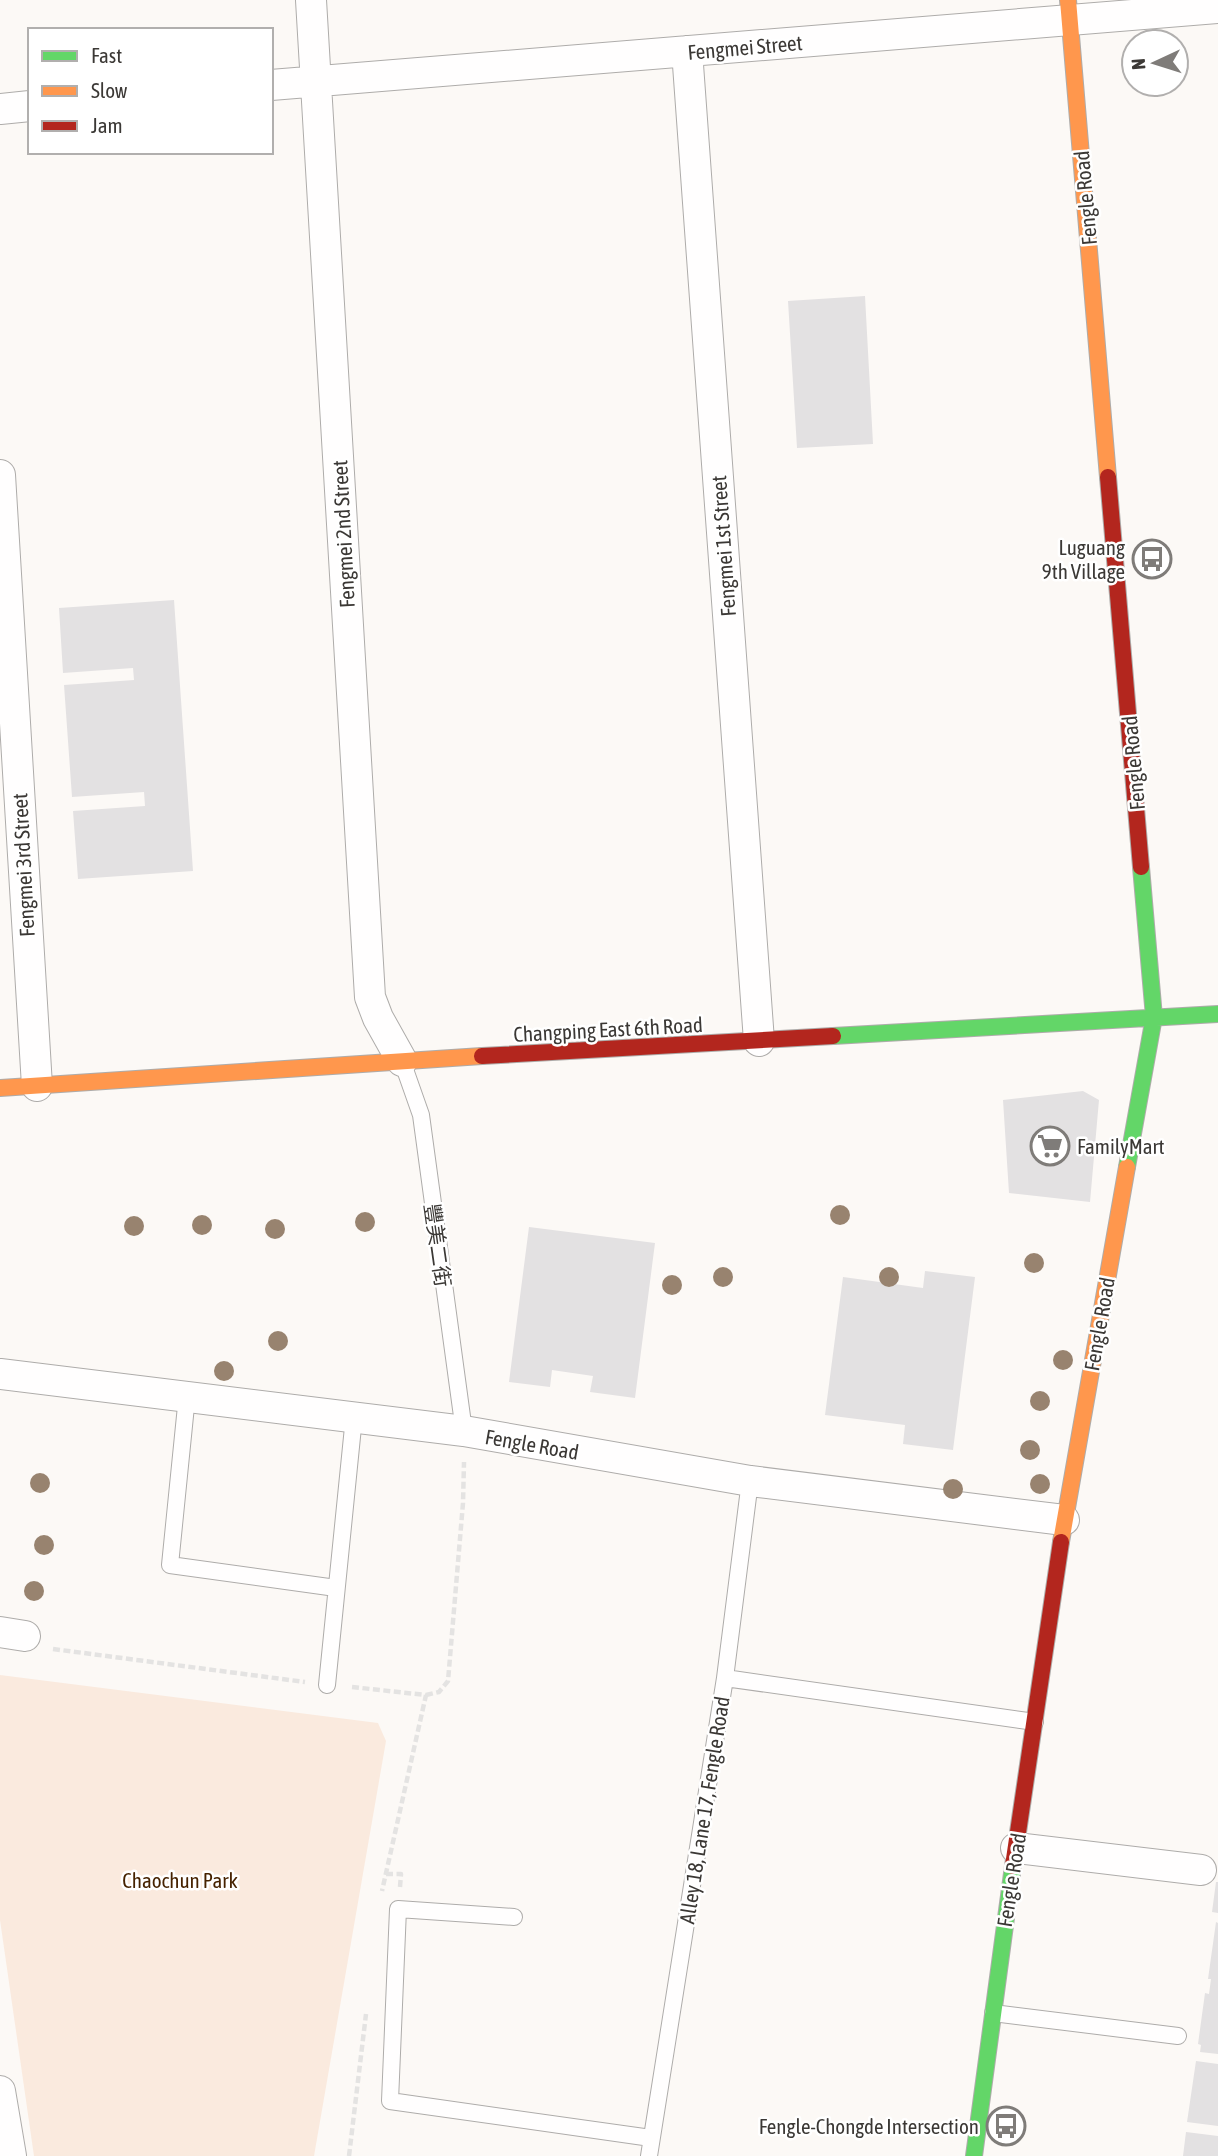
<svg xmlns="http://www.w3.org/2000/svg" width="1218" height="2156" font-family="'Asap Condensed','Noto Sans TC',sans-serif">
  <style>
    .green { fill: #faeade }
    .building { fill: #e3e1e2 }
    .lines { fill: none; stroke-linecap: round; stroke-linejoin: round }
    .lane-casing { stroke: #aeacaa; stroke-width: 18 }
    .street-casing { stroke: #aeacaa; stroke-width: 32 }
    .fast-casing { stroke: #aeacaa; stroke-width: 18 }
    .slow-casing { stroke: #aeacaa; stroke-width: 18 }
    .jam-casing { stroke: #aeacaa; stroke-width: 18 }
    .path { stroke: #e4e3e2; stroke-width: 4.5; stroke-dasharray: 7 3.5; stroke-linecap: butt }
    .lane { stroke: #fffefe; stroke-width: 16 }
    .street { stroke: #fffefe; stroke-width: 30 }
    .fast { stroke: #63d668; stroke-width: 16 }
    .slow { stroke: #ff974d; stroke-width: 16 }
    .jam { stroke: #b3261e; stroke-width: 16 }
    .tree { fill: #98836f }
    .labels { text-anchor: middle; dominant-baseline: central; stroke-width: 5; stroke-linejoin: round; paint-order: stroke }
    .street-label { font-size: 21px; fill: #3b3835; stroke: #fff }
    .poi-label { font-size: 21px; fill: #3b3835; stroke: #fff; text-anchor: end }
    .park-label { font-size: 21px; fill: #462200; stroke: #fff }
  </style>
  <rect width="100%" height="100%" fill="#fcf9f6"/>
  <path class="green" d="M0,1675L378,1723L386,1741L314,2156H34L0,1920Z"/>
  <path class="building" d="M865,296L873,444L797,448L788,301Z
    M174,600L193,871L78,879L73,811L145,806L144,792L72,797L64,685L134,680L133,668L63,673L59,608Z
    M1083,1091L1099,1100L1090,1202L1009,1193L1003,1100Z
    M529,1227L655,1243L635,1398L590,1392L593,1376L552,1370L550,1387L509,1382Z
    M925,1271L975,1277L953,1450L903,1444L905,1425L825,1415L843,1277L923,1288Z
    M1216,1882H1218V1913L1212,1912Z
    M1216,1922L1218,1923V2054L1200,2052L1201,2045L1198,2044L1205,1993L1209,1994L1211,1979H1208Z
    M1196,2061L1218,2064V2126L1187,2122Z
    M1186,2132L1218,2136V2156H1183Z"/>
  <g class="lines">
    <defs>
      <path id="lane" d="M402,1061L421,1115L464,1431
        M187,1396L170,1565L336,1588
        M725,1678L1035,1722
        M327,1685L354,1417
        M514,1917L398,1909L390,2101L651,2138
        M993,2013L1178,2036
        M649,2156L725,1678L750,1481"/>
      <path id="street" d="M311,0L370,997L378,1018L402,1061
        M687,51L759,1041
        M271,85L1218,8
        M0,109L30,106
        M0,475L37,1086
        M0,1374L464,1431L750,1481L1064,1520
        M0,1632L25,1636
        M1016,1848L1201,1870
        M0,2091L11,2156"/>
      <path id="fast" d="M833,1036L1218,1014
        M1127,1167L1154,1017L1141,867
        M974,2156L1013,1866"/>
      <path id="slow" d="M1068,0L1108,477
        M0,1088L482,1056
        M1061,1542L1127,1167"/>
      <path id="jam" d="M1108,477L1141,867
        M482,1056L833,1036
        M1013,1866L1061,1542"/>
    </defs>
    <use href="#lane" class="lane-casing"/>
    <use href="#street" class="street-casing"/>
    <use href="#fast" class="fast-casing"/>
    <use href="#slow" class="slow-casing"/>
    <use href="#jam" class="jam-casing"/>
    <path class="path" d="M53,1649L305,1682
      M352,1687L426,1695L382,1891
      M426,1695L439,1692L448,1681L463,1503L464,1462
      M386,1874H401L400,1887
      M349,2156L366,2014"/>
    <use href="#lane" class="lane"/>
    <use href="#street" class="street"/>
    <use href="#fast" class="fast"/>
    <use href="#slow" class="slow"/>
    <use href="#jam" class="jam"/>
  </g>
  <g class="tree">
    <circle cx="840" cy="1215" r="10"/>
    <circle cx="365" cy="1222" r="10"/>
    <circle cx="202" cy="1225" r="10"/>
    <circle cx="134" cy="1226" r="10"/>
    <circle cx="275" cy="1229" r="10"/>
    <circle cx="1034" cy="1263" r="10"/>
    <circle cx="723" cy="1277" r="10"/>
    <circle cx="889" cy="1277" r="10"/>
    <circle cx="672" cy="1285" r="10"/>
    <circle cx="278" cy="1341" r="10"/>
    <circle cx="1063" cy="1360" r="10"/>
    <circle cx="224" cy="1371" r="10"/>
    <circle cx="1040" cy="1401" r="10"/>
    <circle cx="1030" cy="1450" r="10"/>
    <circle cx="40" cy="1483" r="10"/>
    <circle cx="1040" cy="1484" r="10"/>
    <circle cx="953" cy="1489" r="10"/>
    <circle cx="44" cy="1545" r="10"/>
    <circle cx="34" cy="1591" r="10"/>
  </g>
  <defs>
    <symbol id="bus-ring" viewBox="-11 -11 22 22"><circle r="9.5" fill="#fff" stroke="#7f7c79" stroke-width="1.5"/><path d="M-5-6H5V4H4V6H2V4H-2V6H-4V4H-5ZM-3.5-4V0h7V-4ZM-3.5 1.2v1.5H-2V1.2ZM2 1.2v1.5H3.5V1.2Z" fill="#7f7c79"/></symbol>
    <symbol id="supermarket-ring" viewBox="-11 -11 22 22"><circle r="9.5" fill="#fff" stroke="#7f7c79" stroke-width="1.5"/><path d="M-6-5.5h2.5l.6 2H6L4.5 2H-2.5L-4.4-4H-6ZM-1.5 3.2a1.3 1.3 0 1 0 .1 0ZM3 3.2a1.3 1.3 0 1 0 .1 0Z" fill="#7f7c79"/></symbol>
  </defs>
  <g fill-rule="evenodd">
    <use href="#bus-ring" x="1130" y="537" width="44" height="44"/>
    <use href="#supermarket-ring" x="1028" y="1124" width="44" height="44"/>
    <use href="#bus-ring" x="984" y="2104" width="44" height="44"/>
  </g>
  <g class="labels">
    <g class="street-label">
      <text transform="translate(745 47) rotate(-5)">Fengmei Street</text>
      <text transform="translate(1085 198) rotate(-95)">Fengle Road</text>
      <text transform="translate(343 534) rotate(-93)">Fengmei 2nd Street</text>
      <text transform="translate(723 546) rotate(-94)">Fengmei 1st Street</text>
      <text transform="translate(1133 763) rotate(-95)">Fengle Road</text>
      <text transform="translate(23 865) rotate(-93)">Fengmei 3rd Street</text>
      <text transform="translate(608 1029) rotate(-3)">Changping East 6th Road</text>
      <text transform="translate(438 1245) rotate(82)">豐美二街</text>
      <text transform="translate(1099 1324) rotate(-80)">Fengle Road</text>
      <text transform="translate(532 1444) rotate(10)">Fengle Road</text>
      <text transform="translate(704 1810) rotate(-81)">Alley 18, Lane 17, Fengle Road</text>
      <text transform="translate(1011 1880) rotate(-81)">Fengle Road</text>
    </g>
    <g class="poi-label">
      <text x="1125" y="547">Luguang<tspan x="1125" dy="24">9th Village</tspan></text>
      <text x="1077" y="1146" text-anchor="start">FamilyMart</text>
      <text x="979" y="2126">Fengle-Chongde Intersection</text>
    </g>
    <g class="park-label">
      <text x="180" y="1880">Chaochun Park</text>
    </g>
  </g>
  <rect x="28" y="28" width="245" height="126" fill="#ffffff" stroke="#b1afae" stroke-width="2"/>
  <rect x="42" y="51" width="35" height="10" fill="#63d668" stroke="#b1afae" stroke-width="2"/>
  <text x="91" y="63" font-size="21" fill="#3b3835">Fast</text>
  <rect x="42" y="86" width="35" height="10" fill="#ff974d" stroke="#b1afae" stroke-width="2"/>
  <text x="91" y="98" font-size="21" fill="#3b3835">Slow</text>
  <rect x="42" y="121" width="35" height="10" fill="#b3261e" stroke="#b1afae" stroke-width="2"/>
  <text x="91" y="133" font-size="21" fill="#3b3835">Jam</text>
  <g transform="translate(1155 63) rotate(266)"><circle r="33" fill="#ffffff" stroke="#b1afae" stroke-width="2"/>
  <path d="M0-5L12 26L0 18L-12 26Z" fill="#7f7c79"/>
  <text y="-10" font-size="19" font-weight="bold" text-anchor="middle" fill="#3b3835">N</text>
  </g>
</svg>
